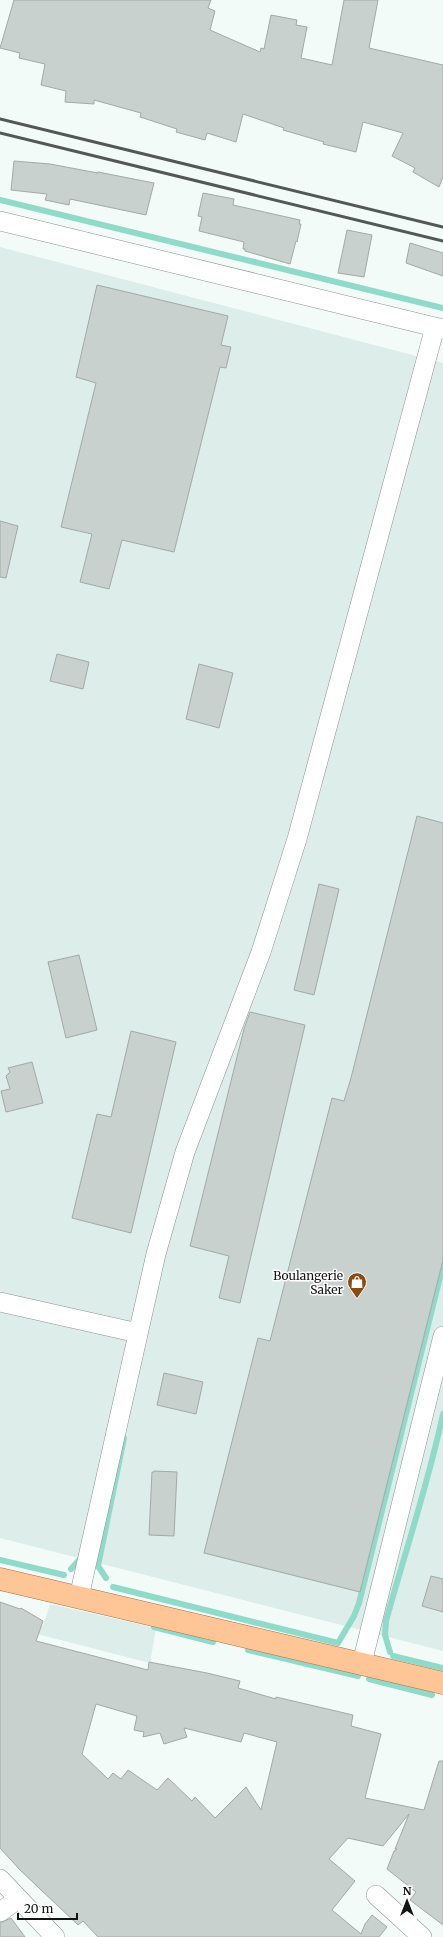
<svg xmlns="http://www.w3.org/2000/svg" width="443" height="1937" font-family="Merriweather,serif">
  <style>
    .built { fill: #ddede9 }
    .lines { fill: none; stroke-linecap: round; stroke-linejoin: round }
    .stream { stroke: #8fdac9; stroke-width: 6 }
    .building { fill: #c9d1cf; stroke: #a2a9a7; fill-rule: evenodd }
    .minor-casing { stroke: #8c9391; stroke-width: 20 }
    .major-casing { stroke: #ab6e3b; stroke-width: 23 }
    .minor { stroke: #fff; stroke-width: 19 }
    .major { stroke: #fec596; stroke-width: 22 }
    .rail { stroke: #535856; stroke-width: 3 }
    .labels { text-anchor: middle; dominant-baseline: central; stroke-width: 3; stroke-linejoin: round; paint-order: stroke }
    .poi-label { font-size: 12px; fill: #111413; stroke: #fff; text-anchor: end }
  </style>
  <rect width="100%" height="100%" fill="#f3fbf9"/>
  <path class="built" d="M0,247L443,363V1651L0,1538Z
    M50,1604L156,1628L150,1663L37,1634L39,1626H43Z"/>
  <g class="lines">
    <path class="stream" d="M0,200L443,308
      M0,1560L64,1575
      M71,1569L80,1559
      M106,1578L98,1566L124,1438
      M113,1587L338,1643L354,1616L359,1603L443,1265
      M154,1627L213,1642
      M248,1650L358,1676
      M390,1652L385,1635L386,1621C405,1552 428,1485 443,1414
      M393,1656L443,1668
      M369,1679L432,1695"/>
  </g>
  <path class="building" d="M14,0H211L208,8L215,11L210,30L260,52L261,48L264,49L271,15L297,20L296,25L307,27L301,58L332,65L344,0H378L369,48L443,65V177L439,187L413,172L415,168L392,156L403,133L363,122L356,152L323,144L324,142L283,130L284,128L243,114L236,142L207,133L205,140L176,132L177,129L140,117L141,113L94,100V104L65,102L66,91L41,85L45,64L19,58L20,53L0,48Z
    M14,161L50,164L98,173V172L154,183L146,215L70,199L69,205L45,200L47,194L11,190Z
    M203,193L234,199L233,205L300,220L299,224H301L297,242L296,241L290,264L245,251V249H243L244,242L199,231L202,217L198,216Z
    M347,230L372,235L364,277L338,273Z
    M410,243L443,253V276L406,263Z
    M97,285L228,316L221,345L231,347L226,368L220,367L174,552L122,540L109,589L80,582L92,534L61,527L96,383L76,377Z
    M0,521L18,526L6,578L0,577Z
    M57,654L89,662L83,689L50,681Z
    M199,664L233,673L219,728L186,719Z
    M417,816L443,823V1260L360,1592L204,1553L258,1338L270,1341L332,1098L344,1101L351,1078Z
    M319,884L339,889L314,995L294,990Z
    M79,955L97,1030L66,1038L48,962Z
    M250,1012L305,1025L240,1303L219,1298L229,1256L190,1246L244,1029Z
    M131,1031L176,1042L131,1233L72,1218L97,1114L111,1117Z
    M32,1062L43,1103L6,1112L1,1091L10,1089L6,1076L10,1072L8,1068Z
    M164,1373L203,1382L196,1414L157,1405Z
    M154,1471L177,1472L174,1536L149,1535L152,1472H154Z
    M431,1576L443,1579V1612L422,1606Z
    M0,1602L20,1609L21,1608L43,1621L36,1641L148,1670L149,1662L207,1673L240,1681L238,1688L276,1699V1697L353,1715L351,1726L381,1734L365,1798L424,1810L439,1761H443V1925L410,1900L416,1892L387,1869L394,1851L397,1849H395L409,1814L383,1846L348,1838L329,1859L355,1881L332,1910L361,1934L365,1924L372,1915L387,1927L379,1937H98L83,1921L78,1925L20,1870L0,1848ZM96,1704L137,1716L134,1730L144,1732L143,1737L160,1733L164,1744L187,1737L184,1728L241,1742L244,1733L277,1742L261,1810L246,1787L215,1818L195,1797L192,1801L168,1778L157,1790L128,1770L121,1779L113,1773L108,1779L82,1754Z
    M11,1918L25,1937H0V1923Z"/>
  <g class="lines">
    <defs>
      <path id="minor" d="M0,221L443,329
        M0,1302L138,1333
        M79,1597L156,1254L185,1152L261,952L297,839L435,327
        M362,1663L443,1336
        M0,1879L55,1937
        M376,1895L422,1937
        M0,1912L18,1899"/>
      <path id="major" d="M0,1579L443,1683"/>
    </defs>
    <use href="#minor" class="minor-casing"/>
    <use href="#major" class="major-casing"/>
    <use href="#minor" class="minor"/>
    <use href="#major" class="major"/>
    <path class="rail" d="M0,119L443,227
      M0,133L443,241"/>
  </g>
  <defs>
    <symbol id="shop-pin" viewBox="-11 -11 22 30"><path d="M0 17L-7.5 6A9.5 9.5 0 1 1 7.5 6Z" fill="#894b0f" stroke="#fff"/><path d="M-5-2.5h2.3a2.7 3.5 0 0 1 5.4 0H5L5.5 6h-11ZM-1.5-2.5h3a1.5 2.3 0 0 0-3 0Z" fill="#fff"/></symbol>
  </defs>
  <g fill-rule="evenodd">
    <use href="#shop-pin" x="346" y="1271" width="22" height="30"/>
  </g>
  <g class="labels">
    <g class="poi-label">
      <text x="343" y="1275">Boulangerie<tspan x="343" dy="14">Saker</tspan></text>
    </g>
  </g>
  <g transform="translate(407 1901)" stroke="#ffffff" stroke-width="3" paint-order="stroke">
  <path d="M0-3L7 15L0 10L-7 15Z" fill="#111413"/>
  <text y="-6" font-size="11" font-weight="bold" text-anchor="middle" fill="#111413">N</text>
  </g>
  <path d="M18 1913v6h59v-6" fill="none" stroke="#111413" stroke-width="2"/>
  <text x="24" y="1913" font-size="12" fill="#111413" stroke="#ffffff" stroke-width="3" paint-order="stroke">20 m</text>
</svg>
